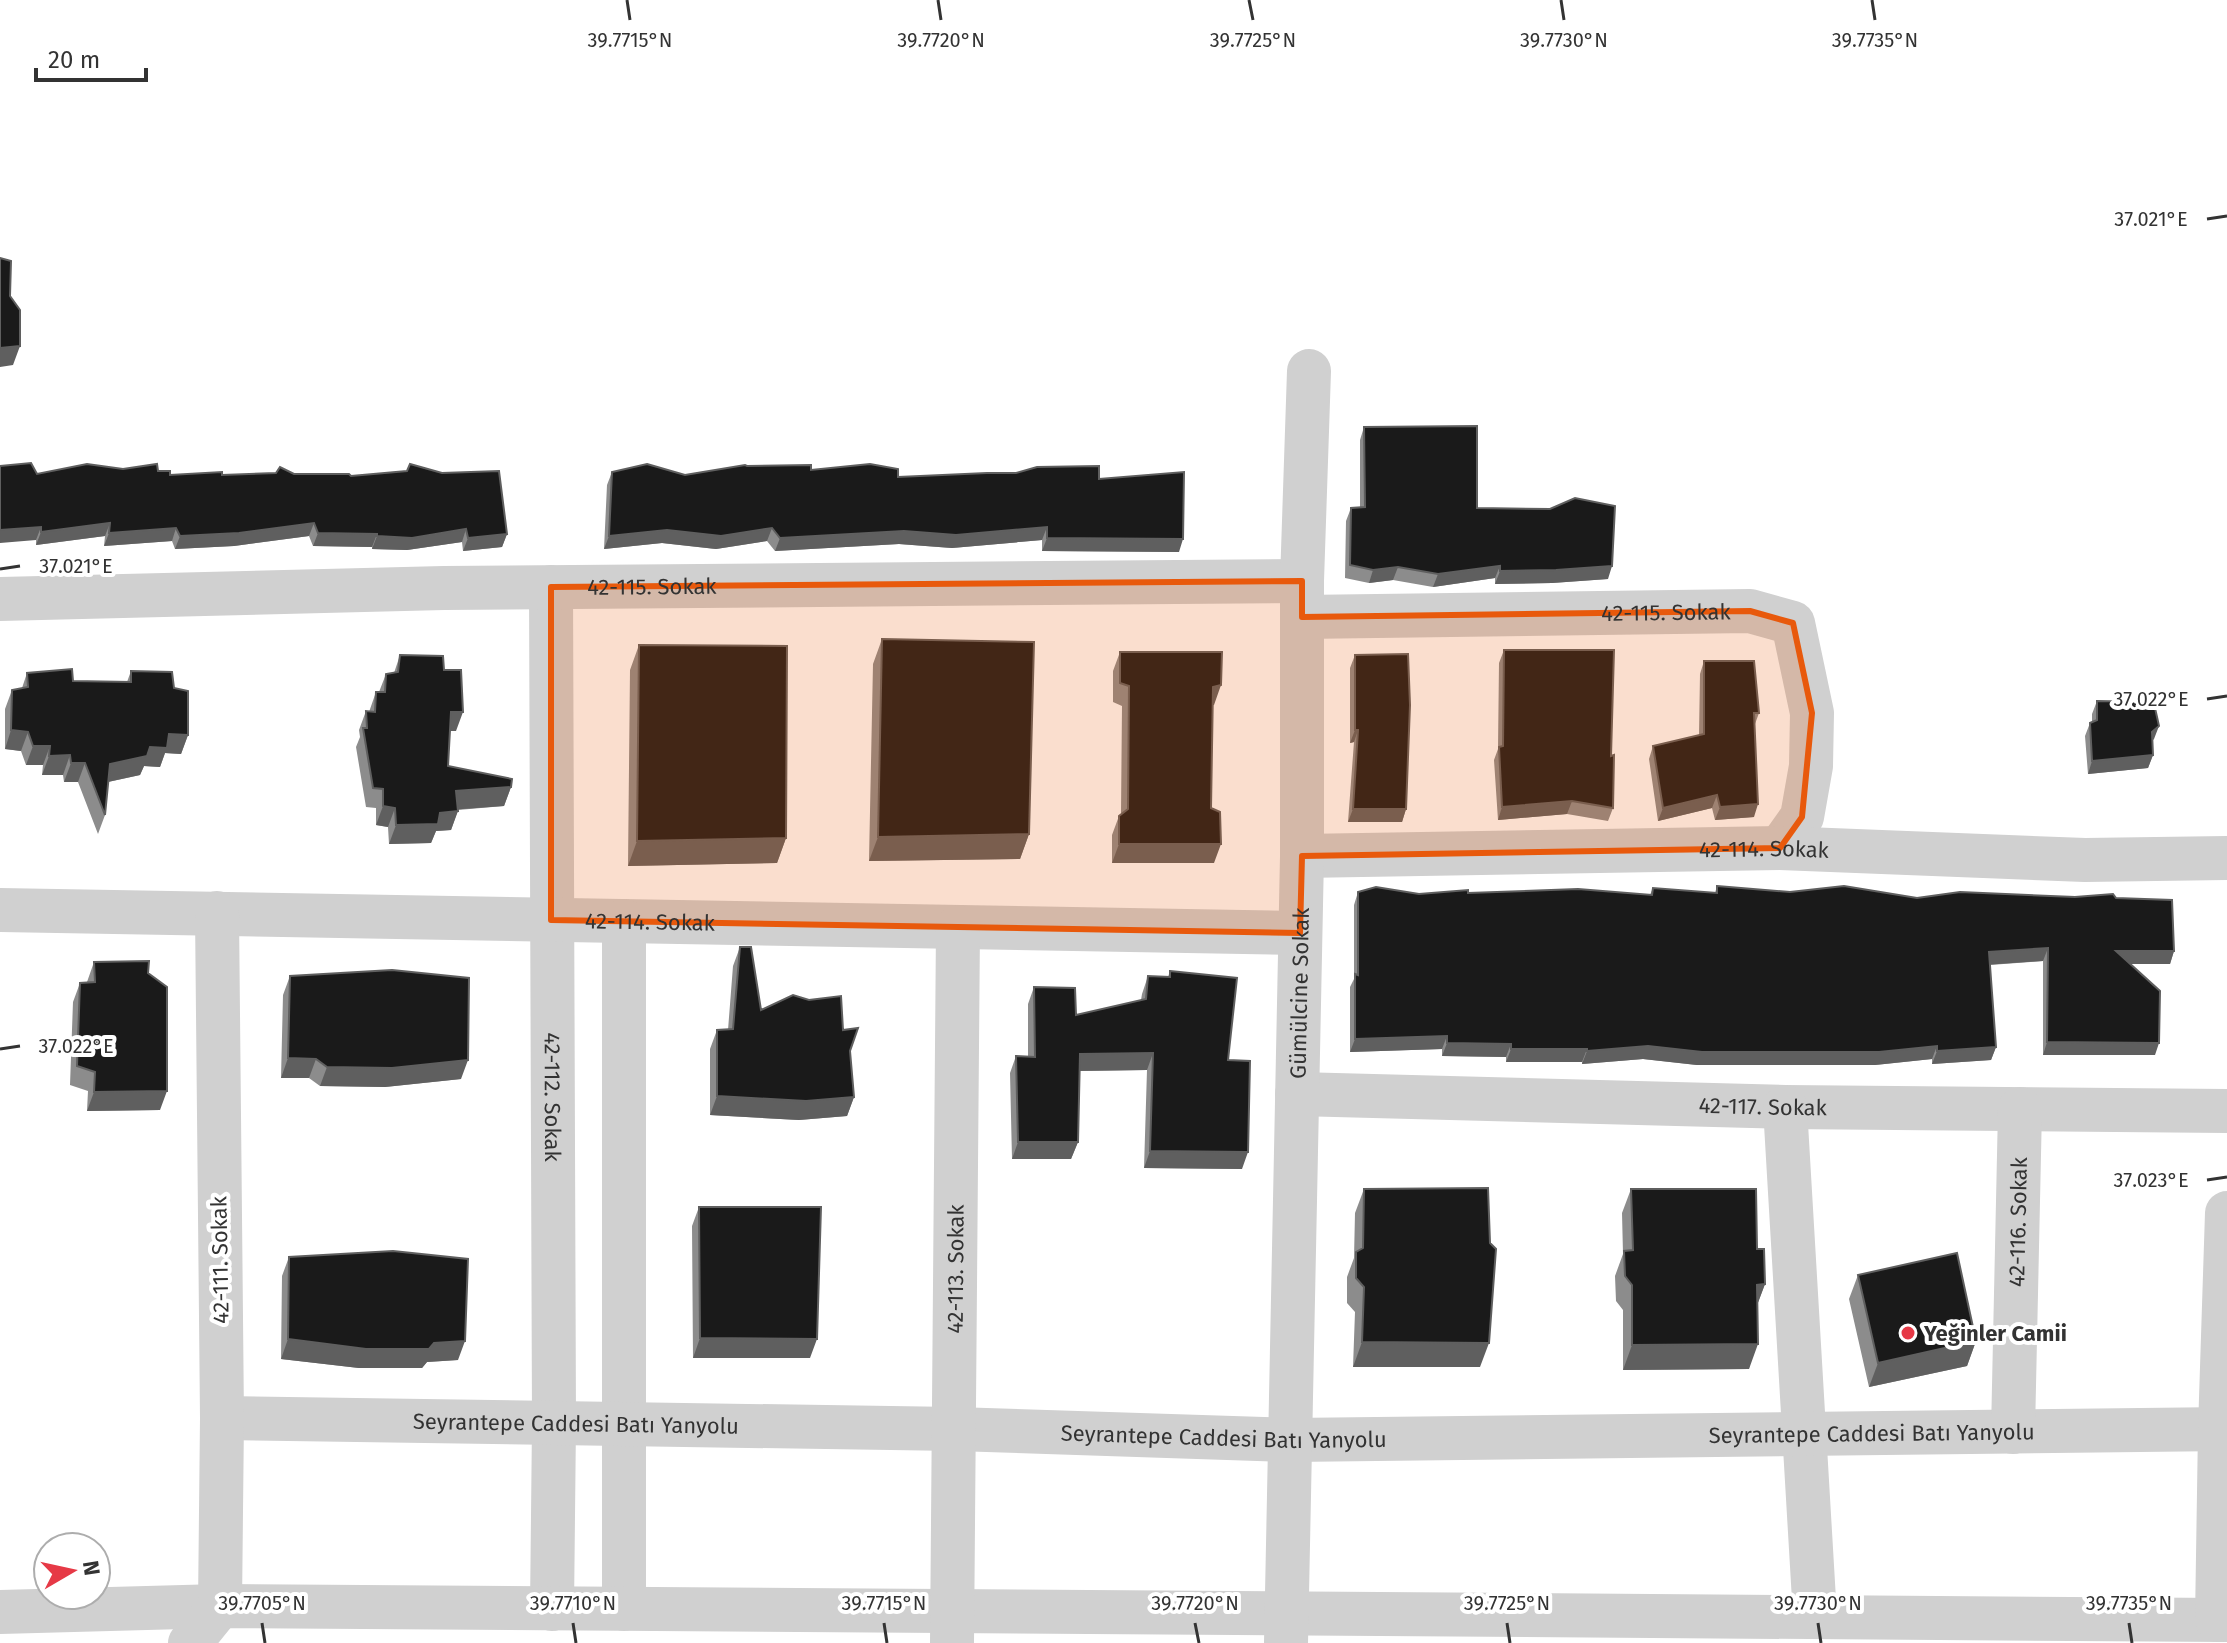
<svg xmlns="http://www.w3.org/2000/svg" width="2227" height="1643" font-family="'Fira Sans',sans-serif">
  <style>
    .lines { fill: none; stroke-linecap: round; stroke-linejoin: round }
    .minor { stroke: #d0d0d0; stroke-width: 44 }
    .wall { fill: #8c8c8c }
    .shaded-wall { fill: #5f5f5f }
    .building { fill: #1a1a1a; stroke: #5f5f5f; stroke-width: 2 }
    .marked { fill: #e8590c; fill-opacity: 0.2; stroke: #e8590c; stroke-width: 6; stroke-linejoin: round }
    .ticks { fill: none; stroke: #333; stroke-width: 3 }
    .poi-dot { fill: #e63946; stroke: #fff; stroke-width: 3 }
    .labels { text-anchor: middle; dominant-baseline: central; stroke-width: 8; stroke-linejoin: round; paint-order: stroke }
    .street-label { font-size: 22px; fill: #333; stroke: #fff }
    .poi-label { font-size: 22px; font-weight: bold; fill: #333; stroke: #fff; text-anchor: start }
    .ticks-label { font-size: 20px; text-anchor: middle; fill: #333; stroke: #fff; stroke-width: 8; stroke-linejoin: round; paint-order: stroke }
  </style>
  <rect width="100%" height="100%" fill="#fff"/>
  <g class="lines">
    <g class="minor">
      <path id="s1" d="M551,587L554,1423L552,1609"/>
      <path id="s2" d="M0,599L444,588L1302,581"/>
      <path id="s3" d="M1302,617L1750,611L1793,623L1812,713L1811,766L1802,817L1780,848"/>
      <path id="s4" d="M1302,856L1780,848L2085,860L2227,858"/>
      <path id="s5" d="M0,910L1300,933"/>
      <path d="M624,921V1609"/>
      <path id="s6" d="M1297,1094L1785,1107L2227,1111"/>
      <path d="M1785,1107L1815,1617"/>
      <path id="s7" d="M222,1418L955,1429L1291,1440L2227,1429"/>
      <path id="s8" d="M2013,1432L2020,1109"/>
      <path d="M0,1612L220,1606L2227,1620"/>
      <path d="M2217,1620L2220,1429L2227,1213"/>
      <path d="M190,1643L220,1606L222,1418L217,913"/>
      <path id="s9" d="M952,1643L958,927"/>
      <path id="s10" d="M1286,1643L1302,856V581L1309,371"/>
    </g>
  </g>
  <path class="wall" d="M1364,427L1477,508L1608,579L1552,583L1495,584V578L1433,587L1393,580L1369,583L1345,578L1346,521L1351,508H1360V440Z
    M747,466L898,477L1099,479L1179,552L1042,551V540L952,548L899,544L775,551L767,541L716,549L662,543L604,549L607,485L612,472L685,475Z
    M123,469L158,471L170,475L294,474L351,476L507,534L502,547L463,551L462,542L407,550L372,549V547L313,546L309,536L234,546L175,549L172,541L104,546L105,536L36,545L37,474Z
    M882,639L1029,834L1020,859L869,861L873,664Z
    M639,645L786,838L777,863L628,866L630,670Z
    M1504,650L1611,756L1613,808L1608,821L1567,814L1498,820L1494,760L1498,749L1499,663Z
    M1120,652L1214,705H1212L1211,808L1214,863H1112V835L1119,816L1121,814L1122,706L1113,702V671Z
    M400,655L444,670L456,731H450L448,766L511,787L504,806L458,810L451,830L436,831L431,843L389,844L388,827L376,825V808L366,807L356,747L360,737L359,730L366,711L369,712L376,692H379L386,674L394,673Z
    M1355,655L1406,809L1402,822H1348L1354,742L1350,743V668Z
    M1704,661L1759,713L1755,724L1754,817L1715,820L1712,808L1658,821L1649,759L1653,746L1699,736L1700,674Z
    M131,671L174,688L188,735L181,754L165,753L160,767L144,766L140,775L108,782L105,815L98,834L78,782H64L63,775H42L43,765H26L21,751L5,749V709L12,690L22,688L27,673L73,681L127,682Z
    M2097,701L2154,739L2152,740L2153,755L2148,768L2088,774L2085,736L2090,723L2092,722V714Z
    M1717,886L1790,892L1917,898H2116L2174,951L2170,964H2130L2155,1055H2043V961L1990,965L1996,1047L1991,1060L1932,1064V1059L1875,1065H1697L1643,1059L1582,1064V1062H1506V1057L1442,1056V1049L1350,1052V987L1354,979V905L1358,892L1419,894L1468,893L1650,895L1653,888L1715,893Z
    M740,947L761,1010L843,1030L854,1097L847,1116L799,1120L710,1115V1049L717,1030H728L733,966Z
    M94,962L148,973L160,1110L87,1111L88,1091L70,1085L73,1002L80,983L87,982Z
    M1170,971L1228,1060L1242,1169L1144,1168L1147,1070L1080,1071L1078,1142L1071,1159H1012L1010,1073L1016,1056H1028V1004L1034,987L1076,1015L1141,1000L1142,994L1148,976L1168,977Z
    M290,976L461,1079L385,1087L320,1086L309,1078H281L283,995Z
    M1364,1189L1480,1367H1353L1355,1312L1347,1303V1277L1354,1258L1355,1213Z
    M1631,1189L1757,1249L1765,1284L1757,1305L1749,1369L1623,1370V1310L1616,1301L1615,1276L1623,1254L1622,1213Z
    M699,1207L810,1358H693L692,1226Z
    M289,1257L458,1360L427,1362L422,1368H359L281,1359L282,1276Z
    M1858,1275L1976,1341L1967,1366L1869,1387L1849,1299Z"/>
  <path class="shaded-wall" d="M20,346L13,365L0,367V348Z
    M110,523L105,536L36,545L41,532Z
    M314,523L309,536L234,546L175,549L180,536Z
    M41,527L36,540L0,543V530Z
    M1047,527L1042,540L952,548L899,544L775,551L780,538L904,531Z
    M176,528L172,541L104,546L109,533Z
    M772,528L767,541L716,549L662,543L604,549L609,536L667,530Z
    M466,529L462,542L407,550L372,549L377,536Z
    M318,533L377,534L372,547L313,546Z
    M507,534L502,547L463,551L468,538Z
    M1047,538L1183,539L1179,552L1042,551Z
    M1500,566L1495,578L1433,587L1438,574Z
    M1612,566L1608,579L1552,583L1495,584L1500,571Z
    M1398,567L1393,580L1369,583L1373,570Z
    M1221,685L1214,705L1206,706L1213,687Z
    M451,712H463L456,731H444Z
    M2159,726L2154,739L2147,745L2152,732Z
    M11,730L28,732L21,751L5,749Z
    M1355,730H1358L1354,742L1350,743Z
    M169,734L188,735L181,754L165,753L160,767L144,766L140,775L103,783L110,764L150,747Z
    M33,746H50L43,765H26Z
    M70,755L63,775H42L49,756Z
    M2153,755L2148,768L2088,774L2092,761Z
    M71,763H85L78,782H64Z
    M511,787L504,806L449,810L456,791Z
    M1717,795L1712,808L1658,821L1663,808Z
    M1572,801L1567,814L1498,820L1502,807Z
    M1758,804L1754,817L1715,820L1720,807Z
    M383,806L395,808L388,827L376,825Z
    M1353,809H1406L1402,822H1348Z
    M458,811L451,830L436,831L431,843L389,844L396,825L440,813Z
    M1029,834L1020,859L869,861L878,837Z
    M786,838L777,863L628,866L637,841Z
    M1119,844H1221L1214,863H1112Z
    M2048,948L2043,961L1984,965L1989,952Z
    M2116,951H2174L2170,964H2111Z
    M1447,1036L1442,1049L1350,1052L1355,1039Z
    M2047,1042L2159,1043L2155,1055H2043Z
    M1447,1043L1511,1044L1506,1057L1442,1056Z
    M1648,1046H1937L1932,1059L1875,1065H1697L1643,1059L1582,1064L1587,1051Z
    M1996,1047L1991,1060L1932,1064L1937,1051Z
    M1511,1049H1587L1582,1062H1506Z
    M1153,1053L1147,1070L1074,1071L1080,1054Z
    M288,1058L316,1059L309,1078H281Z
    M468,1060L461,1079L385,1087L320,1086L327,1067Z
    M167,1091L160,1110L87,1111L94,1092Z
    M717,1096L854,1097L847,1116L799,1120L710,1115Z
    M1018,1142H1078L1071,1159H1012Z
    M1150,1151L1248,1152L1242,1169L1144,1168Z
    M1765,1284L1756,1308L1757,1285Z
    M700,1338L817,1339L810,1358H693Z
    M288,1339L434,1343L465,1341L458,1360L427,1362L422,1368H359L281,1359Z
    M1976,1341L1967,1366L1869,1387L1878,1363Z
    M1362,1342L1489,1343L1480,1367H1353Z
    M1758,1344L1749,1369L1623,1370L1632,1345Z"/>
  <path class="building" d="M0,258L11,261L10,296L20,310V346L0,348Z
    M1477,426V508L1550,509L1575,498L1615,506L1612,566L1556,570L1500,571V566L1438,574L1398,567L1373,570L1350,565L1351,508L1365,507L1364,427Z
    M31,463L37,474L87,464L123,469L157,464L158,471H170V475L222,472V475L276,473L280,467L294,474H349L351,476L407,471L410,464L442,473L499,471L507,534L468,538L466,529L412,538L377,536V534L318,533L314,523L239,533L180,536L176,528L109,533L110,523L41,532V527L0,530V466Z
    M647,464L685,475L745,465L747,466L811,465V470L870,464L898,469V477L987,473H1016L1037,467L1099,466V479L1184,472L1183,539L1047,538V527L956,535L904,531L780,538L772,528L721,536L667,530L609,536L612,472Z
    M882,639L1034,642L1029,834L878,837Z
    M639,645L787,646L786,838L637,841Z
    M1504,650H1614L1611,756L1614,755L1613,808L1572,801L1502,807L1499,747L1503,746Z
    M1120,652H1222L1221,685L1213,687L1211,808L1220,812L1221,844H1119V816L1128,809L1129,686L1120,683Z
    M1408,654L1410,705L1406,809H1353L1358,730H1355V655Z
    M400,655L443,656L444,670H461L463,712H451L448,766L512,779L511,787L456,791L458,811L440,813L438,824L396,825L395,808L383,806V789L373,788L363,728H367L366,711L375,712L376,692H385L386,674L398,672Z
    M1704,661H1754L1759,713H1754L1758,804L1720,807L1717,795L1663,808L1653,746L1704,734Z
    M72,669L73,681L131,682V671L172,672L174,688L188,691V735L169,734L167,748L150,747L147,756L110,764L105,815L85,763H71L70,755L49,756L50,746H33L28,732L11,730L12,690L28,687L27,673Z
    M2097,701L2147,702L2155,708L2159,726L2152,732L2153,755L2092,761L2090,723L2097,720Z
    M1717,886L1790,892L1844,886L1917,898L1960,892L2075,897L2113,894L2116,898L2172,900L2174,951H2116L2160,991L2159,1043L2047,1042L2048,948L1989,952L1996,1047L1937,1051V1046L1879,1052H1702L1648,1046L1587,1051V1049H1511V1044L1447,1043V1036L1355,1039V974L1358,975V892L1376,887L1419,894L1468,890V893L1578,889L1652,895L1653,888L1717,893Z
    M740,947H751L761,1010L793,995L809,1000L841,996L843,1030L858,1028L850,1051L854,1097L806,1101L717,1096V1030L733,1029Z
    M149,961L148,973L167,987V1091L94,1092L95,1072L77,1066L80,983L95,982L94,962Z
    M392,970L469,978L468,1060L392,1068L327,1067L316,1059L288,1058L290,976Z
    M1170,971L1237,978L1228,1060L1250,1061L1248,1152L1150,1151L1153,1053L1080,1054L1078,1142H1018L1016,1056L1035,1057L1034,987L1075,988L1076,1015L1146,999L1148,976L1170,977Z
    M1488,1188L1490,1243L1496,1249L1489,1343L1362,1342L1364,1287L1356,1278V1252L1363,1248L1364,1189Z
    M1631,1189H1756L1757,1249H1764L1765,1284L1757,1285L1758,1344L1632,1345V1285L1625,1276L1624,1251L1633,1250Z
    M699,1207H821L817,1339L700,1338Z
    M393,1251L468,1259L465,1341L434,1343L429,1349H366L288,1339L289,1257Z
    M1957,1253L1976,1341L1878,1363L1858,1275Z"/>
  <path class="marked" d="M1302,581V617L1750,611L1793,623L1812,713L1802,817L1780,848L1302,856L1300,933L551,920V587Z"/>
  <path class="ticks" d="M627,0L630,20M938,0L941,20M1249,0L1253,20M1561,0L1564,20M1872,0L1875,20M2207,219L2227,216M0,569L20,566M2207,699L2227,696M0,1049L20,1046M2207,1180L2227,1177M262,1623L265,1643M573,1623L576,1643M884,1623L887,1643M1195,1623L1199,1643M1507,1623L1510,1643M1818,1623L1821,1643M2129,1623L2132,1643"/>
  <circle class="poi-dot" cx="1908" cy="1333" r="8"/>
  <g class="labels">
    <g class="street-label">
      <text stroke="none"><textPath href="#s2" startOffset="652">42-115. Sokak</textPath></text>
      <text stroke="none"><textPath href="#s3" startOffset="364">42-115. Sokak</textPath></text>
      <text stroke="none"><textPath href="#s4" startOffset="462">42-114. Sokak</textPath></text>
      <text stroke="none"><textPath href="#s5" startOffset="650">42-114. Sokak</textPath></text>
      <text stroke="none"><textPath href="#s10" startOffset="650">Gümülcine Sokak</textPath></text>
      <text stroke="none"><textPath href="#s1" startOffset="510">42-112. Sokak</textPath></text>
      <text stroke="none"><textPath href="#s6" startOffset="466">42-117. Sokak</textPath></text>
      <text stroke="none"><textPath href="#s8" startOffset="210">42-116. Sokak</textPath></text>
      <text transform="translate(220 1260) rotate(-91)">42-111. Sokak</text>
      <text stroke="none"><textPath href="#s9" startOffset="374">42-113. Sokak</textPath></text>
      <text stroke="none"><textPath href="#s7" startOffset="354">Seyrantepe Caddesi Batı Yanyolu</textPath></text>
      <text stroke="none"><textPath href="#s7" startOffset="1650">Seyrantepe Caddesi Batı Yanyolu</textPath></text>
      <text stroke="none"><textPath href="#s7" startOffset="1002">Seyrantepe Caddesi Batı Yanyolu</textPath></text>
    </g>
    <g class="poi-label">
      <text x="1924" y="1333">Yeğinler Camii</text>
    </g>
  </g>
  <g class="ticks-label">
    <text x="630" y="47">39.7715°N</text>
    <text x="941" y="47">39.7720°N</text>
    <text x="1253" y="47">39.7725°N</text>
    <text x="1564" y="47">39.7730°N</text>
    <text x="1875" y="47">39.7735°N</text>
    <text x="2151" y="226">37.021°E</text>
    <text x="76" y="573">37.021°E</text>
    <text x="2151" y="706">37.022°E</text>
    <text x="76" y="1053">37.022°E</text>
    <text x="2151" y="1187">37.023°E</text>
    <text x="262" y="1610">39.7705°N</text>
    <text x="573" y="1610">39.7710°N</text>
    <text x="884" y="1610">39.7715°N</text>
    <text x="1195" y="1610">39.7720°N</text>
    <text x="1507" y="1610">39.7725°N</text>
    <text x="1818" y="1610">39.7730°N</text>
    <text x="2129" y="1610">39.7735°N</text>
  </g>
  <g transform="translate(72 1571) rotate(81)"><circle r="38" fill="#ffffff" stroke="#adadad" stroke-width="2"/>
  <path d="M0-6L14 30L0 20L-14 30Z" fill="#e63946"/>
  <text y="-12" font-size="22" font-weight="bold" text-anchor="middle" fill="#333333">N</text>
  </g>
  <path d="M36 68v12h110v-12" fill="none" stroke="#333333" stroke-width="4"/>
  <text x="48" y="68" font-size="24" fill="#333333" stroke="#ffffff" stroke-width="6" paint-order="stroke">20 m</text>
</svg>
